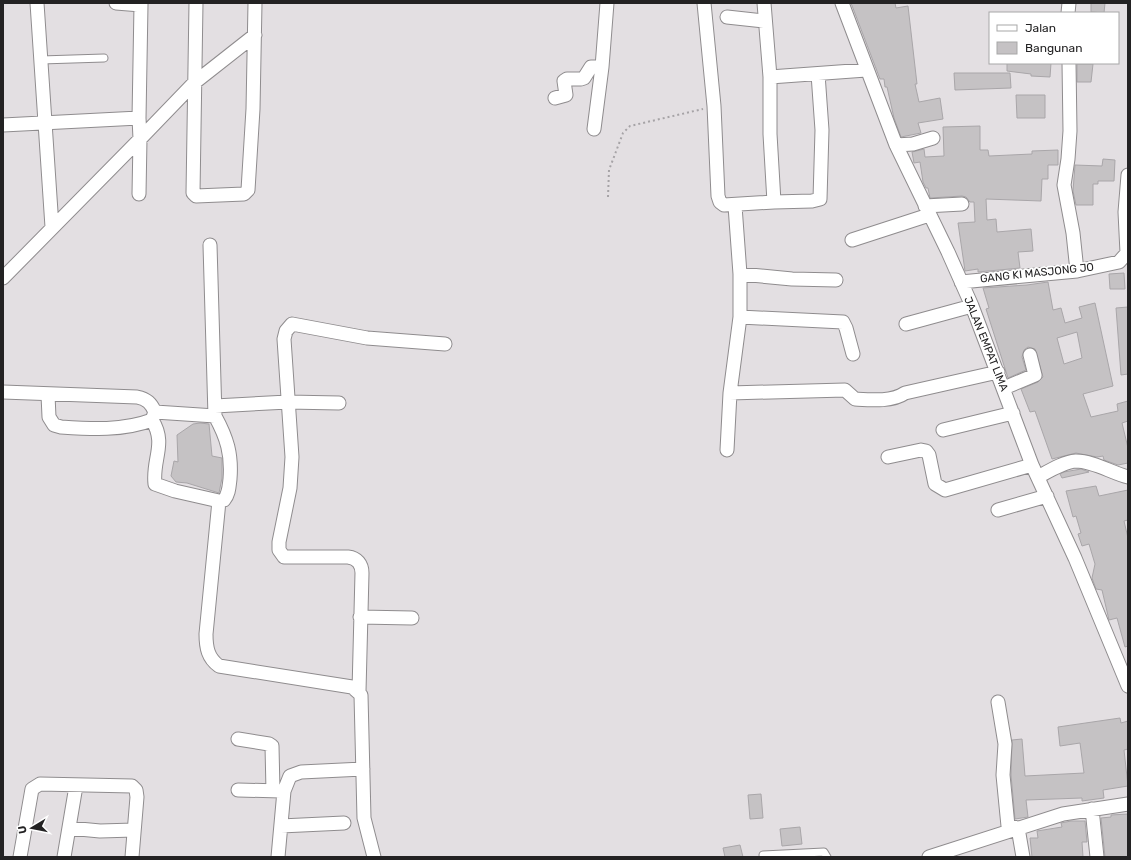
<svg xmlns="http://www.w3.org/2000/svg" width="1131" height="860" font-family="Rubik,sans-serif">
  <style>
    .building { fill: #c5c2c4; stroke: #a9a6a9; fill-rule: evenodd }
    .lines { fill: none; stroke-linecap: round; stroke-linejoin: round }
    .lane-casing { stroke: #8f8c8e; stroke-width: 9 }
    .street-casing { stroke: #8f8c8e; stroke-width: 15 }
    .path { stroke: #a6a3a6; stroke-width: 2; stroke-dasharray: 2 3; stroke-linecap: butt }
    .lane { stroke: #fff; stroke-width: 7 }
    .street { stroke: #fff; stroke-width: 13 }
    .labels { text-anchor: middle; dominant-baseline: central; stroke-width: 3.5; stroke-linejoin: round; paint-order: stroke }
    .street-label { font-size: 11px; fill: #232223; stroke: #fff }
  </style>
  <rect width="100%" height="100%" fill="#e3dfe2"/>
  <path class="building" d="M851,3H895L896,8L908,6L917,84H915L919,102L940,98L943,119L918,123L921,133L901,137L894,118L887,87H885L884,79H880Z
    M1091,3H1105L1104,13L1091,12Z
    M1007,63H1051L1050,77L1031,76V74L1007,71Z
    M1077,64H1093L1091,82H1077Z
    M954,73H1010L1011,88L955,90Z
    M1016,95H1045V118H1017Z
    M980,126V150H988L989,156L1032,154V151L1058,150V165H1048V179H1042L1041,201L986,199L987,220L996,219L997,232L1031,229L1033,251L1018,252L1020,268L978,272V269L965,271L958,223L975,222L974,202H970L966,197L962,196L930,198L928,188H926L923,182L920,162L914,163L912,152L924,149L925,157L944,156L943,127Z
    M1103,159L1115,160L1114,181H1098V184H1093V205H1076L1073,191L1075,165L1102,166Z
    M1124,273L1125,289H1110L1109,274Z
    M1048,282L1053,310L1061,308L1065,323L1082,318L1079,307L1095,303L1113,386L1083,394L1091,417L1118,411L1117,404L1128,401V421L1122,423L1128,448V463L1118,465L1104,460L1103,456L1097,457L1076,453L1052,459L1035,411L1030,412L1021,389L1038,382L1043,377L1035,349L1028,347L1024,350L1022,357L1026,370L1008,378L986,309L989,308L983,288L1027,285ZM1077,332L1082,358L1064,364L1057,338Z
    M1128,307V374L1121,375L1116,308Z
    M200,423L209,424L212,456L222,458V478L219,493L187,483L176,482L171,476L174,461L178,462L177,435L193,424Z
    M1081,469L1089,472L1062,478L1060,474L1064,472Z
    M1096,486L1099,496L1128,490V520L1124,521L1128,538V646L1125,647L1117,618L1109,620L1102,590L1096,589L1092,578L1095,564L1089,544L1082,546L1078,534L1081,533L1076,516L1073,517L1066,491Z
    M1120,718L1121,723L1128,721V749L1124,750L1128,786L1103,790L1104,798L1082,801V798L1026,800L1028,817L1015,819L1011,775L1012,740L1022,739L1025,776L1084,773L1080,743L1060,746L1058,727Z
    M761,794L763,818L750,819L748,795Z
    M1128,814V857H1105L1101,818L1111,817V815Z
    M1071,821H1085L1087,842H1082L1083,857H1032L1030,838H1038L1037,831L1062,827L1061,823Z
    M800,827L802,844L782,846L780,829Z
    M740,845L743,857H725L723,848Z"/>
  <g class="lines">
    <defs>
      <path id="lane" d="M41,60L104,58
        M763,855L824,852L827,857"/>
      <path id="street" d="M37,3L52,227
        M116,3L141,5V3
        M196,3L193,193L196,196L244,194L248,190L253,109L255,3
        M704,3L714,106L718,196L720,202L724,205L774,202
        M764,3L770,77
        M842,3L896,145L948,252L972,306L1032,465L1075,558L1128,686
        M1068,13L1069,3
        M727,17L764,21
        M1069,63L1070,131L1068,159L1064,185L1073,233L1077,271
        M818,74L822,130L820,199L812,201L774,202L770,134V77L866,70
        M555,98L566,95L564,81L567,79H581L584,78L591,67H602L607,3
        M3,125L139,118
        M594,129L602,67
        M896,145L913,144L933,138
        M139,194L140,139L194,83L255,35
        M735,206L740,274V317L843,322L846,328L853,354
        M925,206L962,204
        M852,240L929,215
        M740,274L792,279L836,280
        M3,278L140,139L139,118L141,5
        M961,282L1077,271L1119,262L1127,253L1125,212L1128,175
        M740,317L730,393L845,390L855,399C871,400 892,402 905,393L998,372
        M906,324L972,306
        M1004,388L1035,375L1030,355
        M3,392L137,397C147,399 151,403 155,412L215,416L210,245
        M48,395L49,417L54,425L61,427C91,429 123,431 152,420L155,412
        M215,406L288,402L339,403
        M215,416C227,438 232,454 230,479C229,487 229,494 224,500L219,501
        M152,420C167,444 152,459 155,484L175,491L219,501L206,634C206,648 208,658 219,666L352,687L361,695L364,818L374,857
        M943,430L1013,413
        M727,450L730,393
        M888,457L921,450L926,451L929,455L935,484L945,490L1032,465
        M1038,477C1049,471 1063,462 1076,461C1093,461 1112,473 1128,477
        M998,510L1047,496
        M360,617L412,618
        M359,691L362,573C362,564 357,558 348,557H284L279,550V542L290,488L292,457L284,339L286,331L292,324L367,338L445,344
        M998,702L1005,744L1003,775L1008,826L1018,828L1023,857
        M238,739L269,744L272,746L273,791
        M238,790L281,791
        M1092,809L1097,857
        M281,826L344,823
        M69,828L100,831L134,830
        M20,857L32,789L40,784L132,786L136,790L137,797L132,857
        M64,857L76,786
        M278,857L284,791L290,776L301,772L363,769
        M929,857L1063,814L1128,804"/>
    </defs>
    <use href="#lane" class="lane-casing"/>
    <use href="#street" class="street-casing"/>
    <path class="path" d="M608,197L609,170L623,133L630,126L703,109"/>
    <use href="#lane" class="lane"/>
    <use href="#street" class="street"/>
  </g>
  <g class="labels">
    <g class="street-label">
      <text transform="translate(1037 273) rotate(-6)">GANG KI MASJONG JO</text>
      <text transform="translate(986 344) rotate(68)">JALAN EMPAT LIMA</text>
    </g>
  </g>
  <rect width="1131" height="860" fill="none" stroke="#232223" stroke-width="8"/>
  <rect x="989" y="12" width="130" height="52" fill="#ffffff" stroke="#a7a7a7"/>
  <rect x="997" y="25" width="20" height="6" fill="#ffffff" stroke="#a7a7a7"/>
  <text x="1025" y="32" font-size="12" fill="#232223">Jalan</text>
  <rect x="997" y="42" width="20" height="12" fill="#c5c2c4" stroke="#a7a7a7"/>
  <text x="1025" y="52" font-size="12" fill="#232223">Bangunan</text>
  <g transform="translate(32 828) rotate(260)" stroke="#ffffff" stroke-width="3" paint-order="stroke">
  <path d="M0-3L7 15L0 10L-7 15Z" fill="#232223"/>
  <text y="-6" font-size="11" font-weight="bold" text-anchor="middle" fill="#232223">U</text>
  </g>
</svg>
